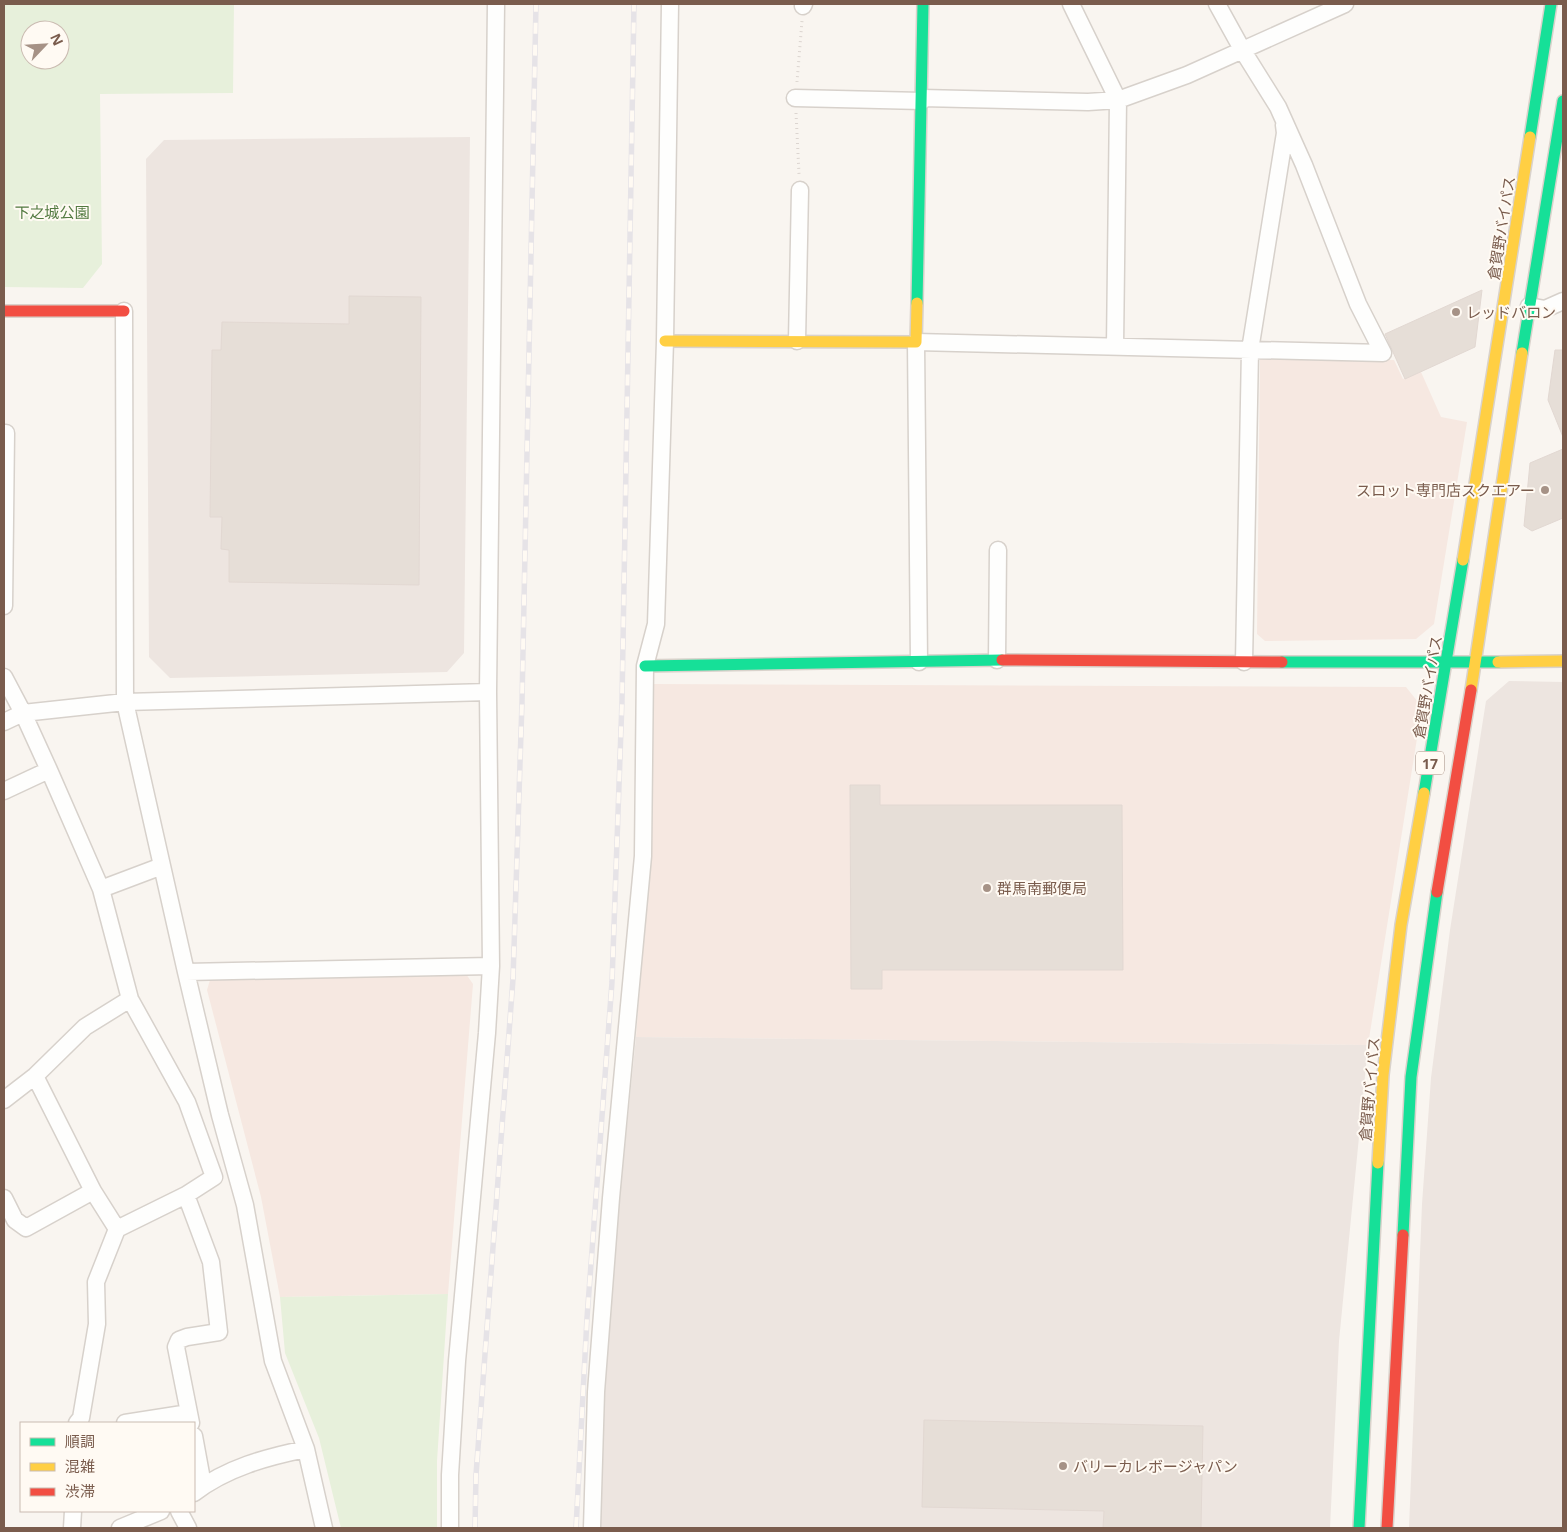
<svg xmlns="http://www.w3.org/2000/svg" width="1567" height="1532" font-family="'Noto Sans','Noto Sans JP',sans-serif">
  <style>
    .commercial { fill: #f6e8e1 }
    .industrial { fill: #ede5e0 }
    .green { fill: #e7f0db; fill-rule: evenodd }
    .building { fill: #e6ded7; stroke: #e2d8d2 }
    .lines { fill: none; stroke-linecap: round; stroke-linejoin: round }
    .street-casing { stroke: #d7d1cb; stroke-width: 19 }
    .fast-casing { stroke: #d9d2cb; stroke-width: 14 }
    .slow-casing { stroke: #d9d2cb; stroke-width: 14 }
    .jam-casing { stroke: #d9d2cb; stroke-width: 14 }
    .path { stroke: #dcd5d0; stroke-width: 3; stroke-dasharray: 1 4; stroke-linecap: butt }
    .street { stroke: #fefefd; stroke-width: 16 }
    .fast { stroke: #16e098; stroke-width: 11 }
    .slow { stroke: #ffcf43; stroke-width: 11 }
    .jam { stroke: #f24e42; stroke-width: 11 }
    .rail-casing { stroke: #e6e3e7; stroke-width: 5.5 }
    .rail { stroke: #fffaf3; stroke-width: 4; stroke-dasharray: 11; stroke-linecap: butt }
    .poi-dot { fill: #a69286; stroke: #fffaf3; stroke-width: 2 }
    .labels { text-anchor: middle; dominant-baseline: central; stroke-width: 4; stroke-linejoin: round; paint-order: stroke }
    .shield { fill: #fffaf3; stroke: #a28b7f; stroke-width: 1 }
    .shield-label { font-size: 14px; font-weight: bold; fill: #7a5c4d }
    .park-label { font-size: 15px; fill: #537a41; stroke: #fffaf3 }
    .street-label { font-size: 15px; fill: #7a5c4d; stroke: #fffaf3 }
    .poi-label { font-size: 15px; fill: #7a5c4d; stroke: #fffaf3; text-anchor: start }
  </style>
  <rect width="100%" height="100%" fill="#f9f5f0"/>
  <path class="commercial" d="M1260,356L1394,360L1403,379L1421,372L1441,417L1467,422L1434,624L1416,639L1265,641L1257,634Z
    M652,684L1406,687L1422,707L1368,1045L636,1037L650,851Z
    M466,974L473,984L448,1294L280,1297L261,1197L207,990L210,980Z"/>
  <path class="industrial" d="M470,137L464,653L447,672L170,678L149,657L146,159L164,140Z
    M1509,681L1563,682V1528H1409L1422,1204L1431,1078L1450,930L1486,701Z
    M636,1037L1368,1045L1339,1341L1330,1528H597L607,1324Z"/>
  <path class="green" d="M4,4H234L233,93L100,94L102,264L83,288L4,287ZM30,30H60V60H30Z
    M448,1294L437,1461V1528H341L319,1438L285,1353L280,1297Z"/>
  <path class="building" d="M1482,290L1475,347L1405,379L1385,334Z
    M349,296L421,297L419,585L229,582V550L221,549L222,517H210L212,350H221L222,322L349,324Z
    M1555,350H1563V437L1548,400Z
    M1563,449V518L1532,531L1524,526L1530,463Z
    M850,785H880V805H1122L1123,970H882V989H851Z
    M924,1420L1203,1426L1201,1528H1103L1104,1511L922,1507Z"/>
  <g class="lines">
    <defs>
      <path id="street" d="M1071,4L1118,100L1115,347
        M803,6L804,4
        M795,98L922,101
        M922,98L1088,102L1118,100L1187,75L1345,4
        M1529,306L1545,309L1563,301
        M124,311L125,702L186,972L220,1115L245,1205L273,1361L306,1449L324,1528
        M797,341L800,190
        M4,433H6L4,606
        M997,660L998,550
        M919,662L916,342L1383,353L1358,304L1304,165L1278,107L1243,51L1217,4
        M1244,662L1250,350L1285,133L1284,125
        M4,677L23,713L49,770L101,889L130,999L187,1102L214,1177L186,1195L117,1229L96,1282L97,1324L81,1418L77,1423
        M4,722L23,713L125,702L488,692
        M4,791L49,770
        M101,889L162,866
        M186,972L491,966
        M35,1076L93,1191L117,1229
        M4,1100L35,1076L85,1027L130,999
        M186,1195L211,1262L219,1332L187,1337L179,1340L176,1347L191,1423
        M4,1198L15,1220L26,1228L93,1191
        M125,1423L189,1413
        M194,1436L203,1485
        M194,1493C226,1468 267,1457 306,1449
        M179,1511L188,1528
        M72,1528L73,1511
        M120,1528L161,1511
        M450,1528V1475L457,1361L487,1033L491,966L488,692L496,4
        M592,1528L596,1392L611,1198L643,856L645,666L656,624L665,341L670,4"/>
      <path id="fast" d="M1530,137L1551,4
        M917,303L923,4
        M1522,353L1563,101
        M1282,662H1498
        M645,666L1002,660
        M1424,793L1463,560
        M1403,1235L1411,1077L1437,892
        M1359,1528L1378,1163"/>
      <path id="slow" d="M665,341L916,342L917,303
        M1463,560L1530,137
        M1498,662L1563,661
        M1471,690L1522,353
        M1378,1163L1383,1075L1401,925L1424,793"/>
      <path id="jam" d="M4,311H124
        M1002,660L1282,662
        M1437,892L1471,690
        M1387,1528L1403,1235"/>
    </defs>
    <use href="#street" class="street-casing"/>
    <use href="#fast" class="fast-casing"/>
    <use href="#slow" class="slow-casing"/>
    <use href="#jam" class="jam-casing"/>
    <path class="path" d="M797,82L802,21
      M796,113L799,174"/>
    <use href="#street" class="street"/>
    <use href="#fast" class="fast"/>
    <use href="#slow" class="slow"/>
    <use href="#jam" class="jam"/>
    <defs>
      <path id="rail" d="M475,1528L476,1475L513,979L522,702L536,4
        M576,1528L587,1318L612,982L622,701L634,4"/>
    </defs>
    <use href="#rail" class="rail-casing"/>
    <use href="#rail" class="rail"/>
  </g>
  <g class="poi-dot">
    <circle cx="1456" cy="312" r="5"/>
    <circle cx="1545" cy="490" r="5"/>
    <circle cx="987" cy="888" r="5"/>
    <circle cx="1063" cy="1466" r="5"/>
  </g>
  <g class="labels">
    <rect class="shield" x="1416" y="751.5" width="28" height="23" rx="4"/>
    <g class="shield-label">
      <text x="1430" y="763">17</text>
    </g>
    <g class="park-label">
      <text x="52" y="212">下之城公園</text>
    </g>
    <g class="street-label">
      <text transform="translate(1501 228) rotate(-81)">倉賀野バイパス</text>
      <text transform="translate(1427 687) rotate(-80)">倉賀野バイパス</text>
      <text transform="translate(1369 1089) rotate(-85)">倉賀野バイパス</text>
    </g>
    <g class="poi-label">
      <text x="1466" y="312">レッドバロン</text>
      <text x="1535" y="490" text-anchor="end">スロット専門店スクエアー</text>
      <text x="997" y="888">群馬南郵便局</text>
      <text x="1073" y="1466">バリーカレボージャパン</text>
    </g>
  </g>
  <rect width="1567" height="1532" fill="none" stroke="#7a5c4d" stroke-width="10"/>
  <rect x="20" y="1422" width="175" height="90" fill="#fffaf3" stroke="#cabbb1"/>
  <rect x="30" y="1438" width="25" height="8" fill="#16e098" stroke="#cabbb1"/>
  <text x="65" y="1447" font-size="15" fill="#7a5c4d">順調</text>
  <rect x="30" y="1463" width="25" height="8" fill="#ffcf43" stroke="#cabbb1"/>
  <text x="65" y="1472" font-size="15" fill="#7a5c4d">混雑</text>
  <rect x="30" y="1488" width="25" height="8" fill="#f24e42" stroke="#cabbb1"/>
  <text x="65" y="1497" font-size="15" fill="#7a5c4d">渋滞</text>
  <g transform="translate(45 45) rotate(65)"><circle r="24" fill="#fffaf3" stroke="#cabbb1"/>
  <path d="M0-4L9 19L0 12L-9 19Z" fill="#a69286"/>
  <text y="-8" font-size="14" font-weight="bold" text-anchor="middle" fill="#7a5c4d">N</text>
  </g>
</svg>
